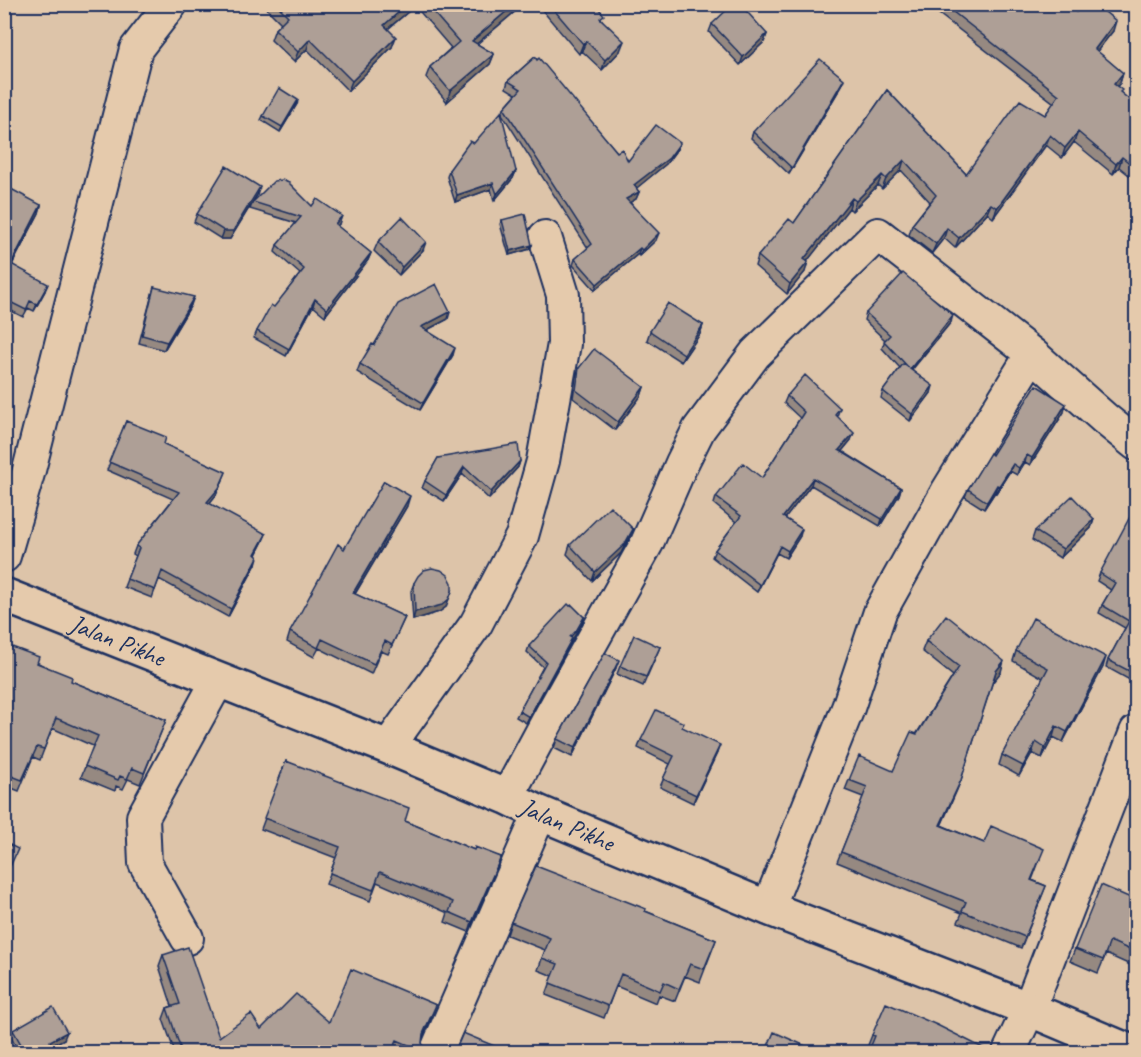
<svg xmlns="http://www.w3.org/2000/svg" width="1141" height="1057" font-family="Caveat,sans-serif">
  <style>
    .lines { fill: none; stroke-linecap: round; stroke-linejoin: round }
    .street-casing { stroke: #1b2f5e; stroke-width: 36 }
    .highway-casing { stroke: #1b2f5e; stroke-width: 38 }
    .street { stroke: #e5caac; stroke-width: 32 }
    .highway { stroke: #e5caac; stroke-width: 33 }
    .wall { fill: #968981; stroke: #1b2f5e; stroke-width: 1.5 }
    .shaded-wall { fill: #7a6f69; stroke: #1b2f5e; stroke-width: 1.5 }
    .building { fill: #ae9f96; stroke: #1b2f5e; stroke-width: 1.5 }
    .labels { text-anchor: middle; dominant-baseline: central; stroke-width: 5; stroke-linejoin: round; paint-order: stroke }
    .street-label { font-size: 26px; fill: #1b2f5e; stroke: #e5caac }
  </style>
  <rect width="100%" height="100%" fill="#ddc4a9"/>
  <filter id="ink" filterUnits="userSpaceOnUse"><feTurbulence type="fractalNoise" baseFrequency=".0167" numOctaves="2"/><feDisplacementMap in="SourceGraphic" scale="12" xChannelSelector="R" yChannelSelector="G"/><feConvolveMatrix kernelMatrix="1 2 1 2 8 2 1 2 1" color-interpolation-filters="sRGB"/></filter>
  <g filter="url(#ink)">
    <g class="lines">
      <defs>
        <path id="street" d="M4,556L29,470L136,49L171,4
          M388,747L476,624L522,536L543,461L564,344L563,295L545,237
          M507,797L551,715L647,543L682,463L699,429L755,354L878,234L1032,354L1104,418L1136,444
          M768,908L848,708L880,612L947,492L1032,354
          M187,938L145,863L143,817L218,680
          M436,1052L540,813
          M1009,1052L1029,1009L1136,732"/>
        <g id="highway">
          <path id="s1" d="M4,595L388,747L507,797L540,813L768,908L1029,1009L1131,1052"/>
        </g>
      </defs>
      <use href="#street" class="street-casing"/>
      <use href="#highway" class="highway-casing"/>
      <use href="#street" class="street"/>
      <use href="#highway" class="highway"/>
    </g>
    <path class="wall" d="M262,4H524L477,44L494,54L490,64L447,102L426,77L430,67L451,48L415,6L388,29L392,47L348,91L307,49L294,62L271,40L275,29L281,23Z
      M537,4H595L602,20L620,51L602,70L582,51L579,54Z
      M926,4H1016L1023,10L1076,12L1113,31L1097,51L1123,73L1120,83L1117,86L1121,93L1137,106V166L1129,175L1119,167L1113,174L1074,142L1062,158L1046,145L993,218L987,213L955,248L944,238L932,253L909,235L912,225L930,202L901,170L882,189L878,185L852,211L849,208L807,261L805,272L787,294L755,266L758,256L794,223L887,90L966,174L1045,115L1054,103Z
      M712,24L767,34L764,42L740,65L709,32Z
      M535,57L617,152L628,161L677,149L666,164L636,188L639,192L636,199L630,202L656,240L639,256L638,254L595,290L573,265L575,259L588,248L502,114L504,108L516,94L506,88L508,81Z
      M842,85L789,174L751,138L753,132Z
      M297,104L280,132L261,120L263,116Z
      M449,170L516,171L513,178L494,201L491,189L455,202L447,177Z
      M257,195L230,239H221L194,222L197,214Z
      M4,201L41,205L39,213L12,264L45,291L34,311L28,308L23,317L4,307Z
      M253,202L312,206L339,224L337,226L371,253L368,260L325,316L313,306L286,356L254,338L257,331L300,274L275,252L277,245L296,223L250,209Z
      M502,220L532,245L530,249L509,255L500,224Z
      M378,242L423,250L399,275L374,251Z
      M154,287L191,305L164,350L139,343Z
      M866,313L951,322L912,370L931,393L910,421L881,398L883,391L900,368L882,348L885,340L864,320Z
      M448,319L427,330L453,355L420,410L357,372L360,364L374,345Z
      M703,325L700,334L681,362L647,340L650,331Z
      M579,368L644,387L641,396L615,430L573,398L576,377Z
      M787,396L840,408L837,416L851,440L842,451L901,488L899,495L880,526L811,485L785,518L800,536L786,558L777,553L757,592L712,557L715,550L736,522L714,504L716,497L762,478L800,418L784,403Z
      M1064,412L1030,465L1025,462L1017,475L1010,471L996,493L995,492L984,509L965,497L968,489L992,455Z
      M126,421L223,480L216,495L209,503L263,541L256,555V564L228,617L159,579L152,598L124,587L136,556L133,554L136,546L173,499L107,470Z
      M438,458L520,461L518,467L489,499L462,474L444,501L422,488L425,481Z
      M407,506L355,594L405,617L388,654L381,651L371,674L319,648L314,657L287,642L290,632L344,549Z
      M1137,513V684L1106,667L1108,660L1125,628L1099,613L1102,605L1111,590L1097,581L1100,573Z
      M1094,519L1091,528L1060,558L1032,540L1035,531Z
      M633,529L621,553L592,581L567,554L570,545Z
      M414,583L446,607L439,612L413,620L411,591Z
      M584,617L582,623L574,637L572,639L570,644L526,723L516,717L519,711L543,667L527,652L529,646Z
      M926,641L1001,672L993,681L961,780L941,825L984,843L1040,859L1032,880L1046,886L1021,948L958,922L962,913L837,862L863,797L845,790L849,780L893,771L953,676L922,651Z
      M4,644L71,681L166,720L140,784L128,779L123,789L116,786L115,791L81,777L93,746L52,728L40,760L33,757L19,791L4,785Z
      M660,647L643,686L617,674L620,666Z
      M1016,651L1103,667L1063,742L1053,737L1042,758L1032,753L1019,776L999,765L1002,755L1043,678L1013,661Z
      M616,668L572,757L554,748L557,739Z
      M682,727L717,753L693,803L660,787L670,764L638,748L641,740Z
      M286,761L405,821L474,850L501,857L469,932L445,922L448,913L377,882L370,901L326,884L336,858L261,829Z
      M1137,891V968L1106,954L1098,973L1070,961L1075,949L1133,899Z
      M645,911L716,940L700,982L685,976L675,1001L659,995L656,1003L616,986L604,1018L546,995L553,976L538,970L545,950L507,935L511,922Z
      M163,955L219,1037L261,1029L329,1022L436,1005L423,1037L422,1043L427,1053H396L393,1051L392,1053H175L163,1019L167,1008L172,1006L159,966Z
      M13,1030L64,1039L52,1045L56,1053H19L11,1037Z
      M872,1035L993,1053L871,1046L868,1045Z"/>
    <path class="shaded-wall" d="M408,4H415V6L380,35L384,25Z
      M515,4H524L468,51L472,41Z
      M1116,21L1113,31L1091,59L1095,49Z
      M767,34L764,42L740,65L743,57Z
      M396,37L392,47L348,91L352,81Z
      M310,39L307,49L294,62L298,52Z
      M586,41L582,51L579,54L583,44Z
      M624,41L620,51L602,70L605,60Z
      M494,54L490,64L447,102L450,91Z
      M1123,73L1120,83L1111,94L1114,84Z
      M844,79L842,85L789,174L792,168Z
      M298,100L297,104L280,132L282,127Z
      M1078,132L1074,142L1062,158L1065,148Z
      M1050,135L1046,145L993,218L997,208Z
      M680,143L677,149L666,164L632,192L634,185Z
      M1122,157L1119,167L1113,174L1116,164Z
      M904,160L901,170L882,189L886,179Z
      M1137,160V166L1129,175L1132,165Z
      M516,171L513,178L494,201L497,194Z
      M882,175L878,185L852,211L856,201Z
      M493,183L491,189L455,202L457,195Z
      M260,187L257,195L230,239H221L224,231Z
      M639,192L636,199L624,206L626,199Z
      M852,198L849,208L801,269L804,259Z
      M991,204L987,213L955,248L959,238Z
      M41,205L39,213L9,271L11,264Z
      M342,216L339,224L332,231L335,224Z
      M947,228L944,238L932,253L936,244Z
      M659,233L656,240L639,256L642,250Z
      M426,242L423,250L399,275L402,267Z
      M532,245L530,249L509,255L510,251Z
      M640,248L638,254L595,290L597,284Z
      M371,253L368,260L325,316L327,309Z
      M808,262L805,272L787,294L790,284Z
      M48,284L45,291L34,311L37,304Z
      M194,297L191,305L164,350L167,342Z
      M315,299L313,306L286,356L289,349Z
      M450,312L448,319L419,334L421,327Z
      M953,315L951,322L907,375L910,369Z
      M703,325L700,334L681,362L684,354Z
      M455,348L453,355L420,410L423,403Z
      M933,386L931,393L910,421L912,414Z
      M644,387L641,396L615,430L618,422Z
      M1066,404L1064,412L1030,465L1032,458Z
      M854,433L851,440L837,457L839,450Z
      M1027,455L1025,462L1017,475L1019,468Z
      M520,461L518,467L489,499L491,492Z
      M1013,464L1010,471L996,493L999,486Z
      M464,467L462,474L444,501L446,495Z
      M226,472L216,495L204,510L207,502Z
      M813,478L811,485L781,524L783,517Z
      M997,485L995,492L984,509L987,502Z
      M901,488L899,495L880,526L882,519Z
      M410,496L407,506L350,602L353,593Z
      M1094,519L1091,528L1060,558L1063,549Z
      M633,529L621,553L592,581L595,572Z
      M802,529L800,536L786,558L788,551Z
      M266,534L263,541L252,562L255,554Z
      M780,546L777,553L757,592L760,585Z
      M258,557L256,564L228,617L231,609Z
      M452,591L446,607L439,612L413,620L415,612Z
      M584,617L582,623L574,637L572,639L570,644L526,723L570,637Z
      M1106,657L1103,667L1063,742L1067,732Z
      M619,660L616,668L572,757L575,748Z
      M1004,661L1001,672L993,682L996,671Z
      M1056,726L1053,737L1042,758L1045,748Z
      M1036,742L1032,753L1019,776L1023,766Z
      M720,745L717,753L693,803L696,795Z
      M961,780L957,790L937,835L940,825Z
      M501,857L497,867L469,932L472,922Z
      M67,1032L64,1039L47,1048L50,1041Z"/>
    <path class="building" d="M276,4H408L384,25L396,37L352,81L310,39L298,52L275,29L288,16Z
      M426,4H515L472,41L494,54L450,91L430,67L459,42Z
      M549,4H595L604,15L600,18L624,41L605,60L586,41L583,44Z
      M733,4H740L767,34L743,57L712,24Z
      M943,4H1016L1023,10L1027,4H1066L1076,12L1082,4H1095L1116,21L1095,49L1123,73L1114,84L1122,90L1120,92L1137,106V160L1132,165L1122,157L1116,164L1078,132L1065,148L1050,135L997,208L991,204L959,238L947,228L936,244L912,225L936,195L904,160L886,179L882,175L856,201L852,198L804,259L808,262L790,284L758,256L789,219L794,223L887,90L966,174L1020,100L1045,115L1059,95Z
      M535,57L537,60L539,58L617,152L622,149L628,161L656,125L680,143L669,158L634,185L639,192L626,199L659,233L642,250L640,248L597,284L575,259L592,244L504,108L521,89L508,81Z
      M820,59L844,79L792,168L753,132Z
      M279,88L298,100L282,127L263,116Z
      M501,112L516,171L497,194L493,183L457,195L449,170L470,141L474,143Z
      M226,166L260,187L233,231H224L197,214Z
      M282,180L289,183L312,206L317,199L342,216L335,224L371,253L327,309L315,299L289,349L257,331L271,305L274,307L304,269L277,245L301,217L253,202L274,181Z
      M11,189L41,205L11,264L48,284L37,304L30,301L26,310L4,299V201Z
      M525,214L532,245L510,251L502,220Z
      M402,217L426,242L402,267L378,242Z
      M903,273L953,315L910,369L933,386L912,414L883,391L903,364L909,368L884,341L890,335L866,313Z
      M436,284L450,312L421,327L455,348L423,403L360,364L372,344L374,345L398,304Z
      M154,287L194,297L167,342L142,335Z
      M668,303L703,325L684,354L650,331Z
      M594,349L644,387L618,422L576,390L579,368Z
      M805,375L840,408L835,414L854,433L839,450L901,488L882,519L813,478L783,517L802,529L788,551L780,546L760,585L715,550L741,516L716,497L743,463L762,478L804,412L787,396Z
      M1036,385L1066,404L1032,458L1027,455L1019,468L1013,464L999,486L997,485L987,502L968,489L990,453L992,455Z
      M126,421L166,437L164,444L226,472L219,488L207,502L266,534L255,554L258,557L231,609L162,571L155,590L127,579L139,548L136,546L179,492L109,462Z
      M518,444L520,461L491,492L464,467L446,495L425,481L438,458Z
      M384,481L410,496L353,593L405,617L392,645L385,641L374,664L322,639L318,648L290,632L338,544L344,549Z
      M1072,496L1094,519L1063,549L1035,531Z
      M610,506L633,529L624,545L595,572L570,545Z
      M1132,513L1134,515L1137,513V675L1108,660L1129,621L1102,605L1115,583L1100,573Z
      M432,568L441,570L448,575L452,583V591L449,599L442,605L415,612L414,583L418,576L424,570Z
      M568,604L570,606L572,605L584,617L576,631L570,637L572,638L529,717L519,711L546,662L529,646Z
      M946,615L1004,661L996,671L961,780L940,825L984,843L991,826L1044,849L1031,880L1046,886L1025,937L962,911L966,902L841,852L867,787L849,780L859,756L893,771L911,732L917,734L959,667L926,641Z
      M1033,618L1106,657L1067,732L1056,726L1045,748L1036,742L1023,766L1002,755L1048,668L1016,651Z
      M634,635L660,647L646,677L620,666Z
      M4,644L39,657L37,663L72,677L71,681L166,720L144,773L132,768L127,779L120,776L118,780L85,766L98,736L56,718L44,749L37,747L22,780L4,773Z
      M605,653L619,660L575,748L557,739Z
      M656,710L684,723L682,727L720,745L696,795L663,779L674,756L641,740Z
      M286,761L409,808L405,821L474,850L475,847L501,857L472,922L449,912L453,902L380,872L373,890L330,873L340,847L264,818Z
      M4,842L18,849L8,871L4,870Z
      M536,866L646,909L645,911L716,940L704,969L690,964L679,989L664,982L660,991L621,974L608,1006L550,983L558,964L542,958L550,938L511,922Z
      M1101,885L1133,899L1137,891V953L1110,941L1103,960L1075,949Z
      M188,947L219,1037L251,1014L261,1029L296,994L329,1022L351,969L436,1005L423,1034L422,1043L427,1053L397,1040L391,1053H182L167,1008L180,1004L163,955Z
      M886,1003L937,1025L993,1053H868L875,1036L872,1035Z
      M53,1007L67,1032L50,1041L56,1053H26L13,1030Z
      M774,1032L810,1048L808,1053H765Z
      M463,1033L511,1053H453L456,1049Z"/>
  </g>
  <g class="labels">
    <g class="street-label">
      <text stroke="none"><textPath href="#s1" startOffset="122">Jalan Pikhe</textPath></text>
      <text stroke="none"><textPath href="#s1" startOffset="608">Jalan Pikhe</textPath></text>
    </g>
  </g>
  <rect width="1141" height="1057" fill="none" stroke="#e5caac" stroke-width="24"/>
  <rect x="12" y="12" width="1117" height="1033" fill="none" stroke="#1b2f5e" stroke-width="2" filter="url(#ink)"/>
</svg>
